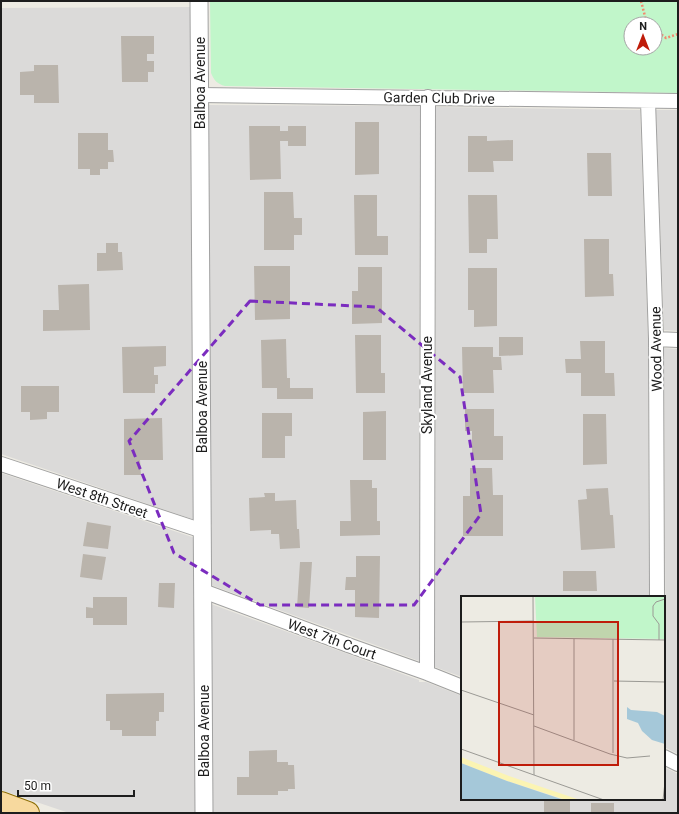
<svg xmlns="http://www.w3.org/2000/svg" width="679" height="814" font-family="Roboto,sans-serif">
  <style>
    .residential { fill: #dbdad9 }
    .park { fill: #c1f6ca; fill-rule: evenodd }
    .building { fill: #bab4ac }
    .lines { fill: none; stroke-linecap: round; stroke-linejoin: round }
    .minor-casing { stroke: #a1a1a1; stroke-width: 16 }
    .tertiary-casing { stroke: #a1a1a1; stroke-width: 19 }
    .primary-casing { stroke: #8e6f07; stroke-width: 24 }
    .path { stroke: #f3896e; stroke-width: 2.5; stroke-dasharray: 2 2; stroke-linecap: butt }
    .minor { stroke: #fff; stroke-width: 14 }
    .tertiary { stroke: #fff; stroke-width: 17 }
    .primary { stroke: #f7d99e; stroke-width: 22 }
    .marked { fill: none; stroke: #7b2cbf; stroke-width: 3; stroke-dasharray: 8 5; stroke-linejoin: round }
    .labels { text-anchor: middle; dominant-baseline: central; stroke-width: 4; stroke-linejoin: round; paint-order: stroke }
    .street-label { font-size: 14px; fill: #1d1d1d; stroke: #fff }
    .inset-road { fill: none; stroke: #9a9994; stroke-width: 1 }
    .view { fill: #bf1c0a; fill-opacity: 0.15; stroke: #bf1c0a; stroke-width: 2 }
    .inset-edge { fill: none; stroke: #1d1d1d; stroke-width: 2 }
  </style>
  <rect width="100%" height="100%" fill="#edebe3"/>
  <path class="residential" d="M191,7L195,520L1,454V8Z
    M207,105L420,106L419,661L211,585V532L212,525L211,524Z
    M436,107L640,110L648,339L649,597H462V677L435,667Z
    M656,110H678V331L664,330Z
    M664,348L678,349V754L664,747V740L666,735Z
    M1,473L195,538V590L193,597L195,598L196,813H69L1,790Z
    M211,604L419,680V682H426L462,696V799H664V767L678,774V813H211Z"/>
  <path class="park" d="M210,1H678V93L225,86C217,84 214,80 211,73ZM631,24H655V48H631Z"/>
  <path class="building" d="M121,36H154V54H147V61H154V72H148V82H122Z
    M34,65H58L59,103H34V95H20V72L34,71Z
    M355,122H379V174L355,175Z
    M249,126H280V131H288V126H306V146H288V141H280L281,179L250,180Z
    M78,133H108V150H113L114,162H108V169H100V175H90V169H78Z
    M468,136H487V141L513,140V161H493L494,172H468Z
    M587,153H611L612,196H588Z
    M264,192H293L294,218H302V235H294V250H264Z
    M354,195H377V236H388V255H355Z
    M468,195H497L498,239H487V253H469Z
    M584,239H609V274H613L614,296L585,297Z
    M106,243H118V252H122L123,270L97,271V253H106Z
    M254,266H290V319L255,320Z
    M358,267H382V323L352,324V291H358Z
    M468,268H497V326L474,327V310H468Z
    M89,284L90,330L43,331V310H59L58,285Z
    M355,335H381V373H385V393H356Z
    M499,337H523V355L499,356Z
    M286,339L287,378H290V388H313V399H277V388H262L261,340Z
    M580,341H605V373H614L615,396H581V373H566L565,359H581Z
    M166,346V366L154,367V375H158V384H155V393H123L122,347Z
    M462,347H493V357H501L502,370H493L494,393H463Z
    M21,386H59V412H47V419L30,420V412H21Z
    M465,409H494V436H503V460H472V431H465Z
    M386,411V460H363V412Z
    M262,413H292V436H285V458H262Z
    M583,414H606L607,464L583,465Z
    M162,418L163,460H140L141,475H124V419Z
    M470,468H492L493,495H503V536H463V496H470Z
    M350,480H372V488H377V521H380V535L340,536V521H351Z
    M608,488L610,515H613L615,548L581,550L578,500L587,499L586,489Z
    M264,493H275V501L296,500L297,529H299L300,548L280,549L279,534H271V530L250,531L249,498L265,497Z
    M87,522L111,526L108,549L83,546Z
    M83,554L106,557L102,580L80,577Z
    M356,556H380L379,618L355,617V590H345L346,577H356Z
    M300,562H312L309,608L297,607Z
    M563,571H596L597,591H563Z
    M159,583H175L174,608L158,607Z
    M93,597H127V625H93V618H86V607L93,608Z
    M164,693V712H159V721H156V736H122V730H110V721H106V694Z
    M277,750V762H288V765H294L295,789H288V791H278V795H237V777H249V751Z
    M544,799H570V813H544Z
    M591,803H614V813H591Z"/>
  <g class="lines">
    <defs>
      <path id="minor" d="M200,95L678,101
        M648,101L656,339L657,597
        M656,339L678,340
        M1,464L203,531
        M203,591L348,645L427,673L462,687
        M427,673L428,97
        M664,757L678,764"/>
      <path id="tertiary" d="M199,1L204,813"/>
      <path id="primary" d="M1,803L28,813"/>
    </defs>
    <use href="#minor" class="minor-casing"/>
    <use href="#tertiary" class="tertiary-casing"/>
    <use href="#primary" class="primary-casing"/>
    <path class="path" d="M641,1L647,24
      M655,30L666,38L678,34"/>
    <use href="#minor" class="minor"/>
    <use href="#tertiary" class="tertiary"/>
    <use href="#primary" class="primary"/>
  </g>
  <path class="marked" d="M250,301L376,307L460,377L481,514L414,605H260L174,553L129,441Z"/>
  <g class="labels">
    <g class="street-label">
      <text transform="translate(200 83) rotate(-90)">Balboa Avenue</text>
      <text transform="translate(439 98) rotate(1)">Garden Club Drive</text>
      <text transform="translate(656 349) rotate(-91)">Wood Avenue</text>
      <text transform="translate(427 385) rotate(-90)">Skyland Avenue</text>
      <text transform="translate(202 407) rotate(-90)">Balboa Avenue</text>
      <text transform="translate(102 498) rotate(19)">West 8th Street</text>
      <text transform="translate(332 639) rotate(20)">West 7th Court</text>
      <text transform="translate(204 731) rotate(-90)">Balboa Avenue</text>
    </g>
  </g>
  <g transform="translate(461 596)">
    <rect width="204" height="204" fill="#edebe3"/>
    <path d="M0,161L48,180L119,204H105L46,185L0,167Z" fill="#fbf4b3"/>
    <path d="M74,0H204V43L76,41Z" fill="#c1f6ca"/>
    <path d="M166,111L170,114L196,116L204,120V148L191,144L181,135L177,127L166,123ZM0,167L46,185L103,204H0Z" fill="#a5c8d9"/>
    <path class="inset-road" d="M72,0L73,179M0,26L73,25M73,42L204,44M152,43V157M198,44V28L192,20V10L195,6L204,3M153,85L204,86M0,94L73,119M73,130L149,158L166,162L189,160M113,144V43M0,153L143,204M202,204L204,186"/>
    <path class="view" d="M38,26H157V169H38Z"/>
    <rect width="204" height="204" class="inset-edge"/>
  </g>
  <rect width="679" height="814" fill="none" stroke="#1d1d1d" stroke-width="4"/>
  <g transform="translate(643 36)"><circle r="19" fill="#ffffff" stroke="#a5a5a5"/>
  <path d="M0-3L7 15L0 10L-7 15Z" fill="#bf1c0a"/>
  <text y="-6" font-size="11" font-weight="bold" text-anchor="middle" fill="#1d1d1d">N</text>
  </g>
  <path d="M18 790v6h116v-6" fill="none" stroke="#1d1d1d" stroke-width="2"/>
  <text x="24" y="790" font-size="12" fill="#1d1d1d" stroke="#ffffff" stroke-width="3" paint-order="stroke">50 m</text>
</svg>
